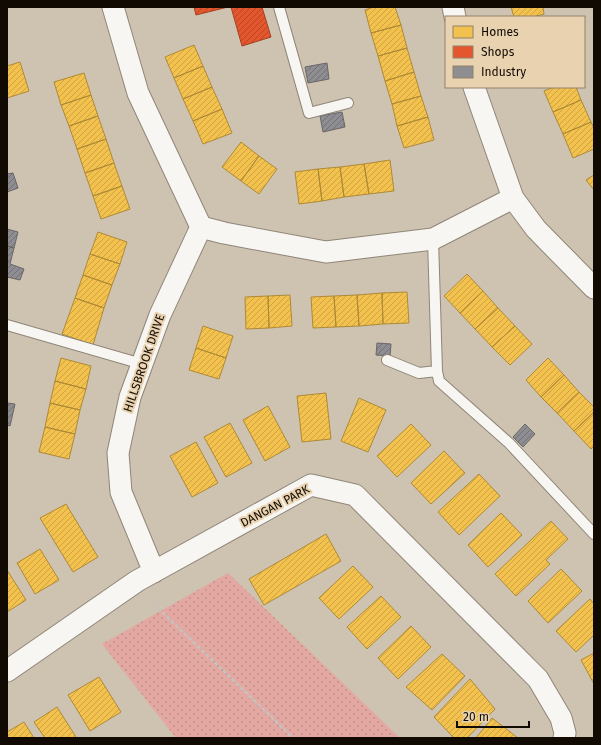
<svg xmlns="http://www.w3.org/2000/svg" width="601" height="745" font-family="'Fira Sans',sans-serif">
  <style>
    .grass { fill: url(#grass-dots) }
    .homes { fill: url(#homes-hatch); stroke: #ae8a37 }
    .shops { fill: url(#shops-hatch); stroke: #a54021 }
    .industry { fill: url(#industry-hatch); stroke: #686667 }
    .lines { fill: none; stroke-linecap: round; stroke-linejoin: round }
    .service-casing { stroke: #8f8678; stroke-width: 12 }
    .minor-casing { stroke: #8f8678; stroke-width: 23 }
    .path { stroke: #c6c3be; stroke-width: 2.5; stroke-dasharray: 4 2; stroke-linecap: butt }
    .service { stroke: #f8f6f3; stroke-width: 10 }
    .minor { stroke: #f8f6f3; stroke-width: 21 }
    .labels { text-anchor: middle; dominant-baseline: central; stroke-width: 4; stroke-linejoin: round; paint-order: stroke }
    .street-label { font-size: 12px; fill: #110a02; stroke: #e8d2b0 }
  </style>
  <defs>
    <pattern id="grass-dots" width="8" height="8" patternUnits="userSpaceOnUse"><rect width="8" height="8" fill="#e4a8a2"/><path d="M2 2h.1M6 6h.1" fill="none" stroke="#c38f8a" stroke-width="1.8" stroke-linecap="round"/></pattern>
    <pattern id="homes-hatch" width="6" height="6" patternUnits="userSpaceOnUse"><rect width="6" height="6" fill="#f2c14e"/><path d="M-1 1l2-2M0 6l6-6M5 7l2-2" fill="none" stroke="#cea442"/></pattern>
    <pattern id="shops-hatch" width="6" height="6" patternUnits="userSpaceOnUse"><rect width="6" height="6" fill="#e4572e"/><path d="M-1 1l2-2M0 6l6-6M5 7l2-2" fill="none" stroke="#b74625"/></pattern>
    <pattern id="industry-hatch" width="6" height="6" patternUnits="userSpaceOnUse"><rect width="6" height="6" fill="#8d8d92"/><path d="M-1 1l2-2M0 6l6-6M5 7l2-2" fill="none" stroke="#727175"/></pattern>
  </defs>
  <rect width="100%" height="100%" fill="#cec2b0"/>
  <path class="grass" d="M228,573L400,738H176L102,644Z"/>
  <path class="homes" d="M374,7H395L401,25L371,33L365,10Z
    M511,7H543L544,14L533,17H514Z
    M401,25L407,48L378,56L371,33Z
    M194,45L203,66L174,78L165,57Z
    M407,48L414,72L385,81L378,56Z
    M20,62L29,91L7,98V66Z
    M203,66L212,87L183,99L174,78Z
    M414,72L421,96L392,104L385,81Z
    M84,73L91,95L61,105L54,82Z
    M212,87L222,109L193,121L183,99Z
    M554,87H576L581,100L553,112L544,91Z
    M91,95L98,116L69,126L61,105Z
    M421,96L428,117L397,126L392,104Z
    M581,100L591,122L563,134L553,112Z
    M222,109L232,133L203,144L193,121Z
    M98,116L106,139L77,149L69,126Z
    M428,117L434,140L404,148L397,126Z
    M591,122L594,128V149L573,158L563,134Z
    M106,139L114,163L85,173L77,149Z
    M241,142L259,156L241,181L222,167Z
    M259,156L277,169L259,194L241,181Z
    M390,160L394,191L369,194L364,164Z
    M114,163L122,186L93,196L85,173Z
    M364,164L369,194L344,197L340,167Z
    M340,167L344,197L322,201L318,169Z
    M318,169L322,201L299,204L295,172Z
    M594,175V190L586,180Z
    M122,186L130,209L101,219L93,196Z
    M98,232L127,242L120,264L90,254Z
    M90,254L120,264L112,285L83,275Z
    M467,274L483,291L460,313L444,296Z
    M83,275L112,285L104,308L75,298Z
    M483,291L498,308L475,329L460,313Z
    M407,292L409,323L383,324L382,293Z
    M382,293L383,324L359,326L357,295Z
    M290,295L292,326L269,328L268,296Z
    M357,295L359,326L336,327L334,296Z
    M268,296L269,328L246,329L245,297Z
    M334,296L336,327L313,328L311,297Z
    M75,298L104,308L93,345L62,334Z
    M498,308L515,326L492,347L475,329Z
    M203,326L233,336L226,358L196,348Z
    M515,326L532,344L510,365L492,347Z
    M196,348L226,358L219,379L189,370Z
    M61,358L91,366L86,389L55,381Z
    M548,358L564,375L541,397L526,380Z
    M564,375L579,392L557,413L541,397Z
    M55,381L86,389L80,410L50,403Z
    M579,392L594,407V412L574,431L557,413Z
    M326,393L331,439L302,442L297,396Z
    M359,398L386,410L368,452L341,441Z
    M50,403L80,410L75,434L45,427Z
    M268,406L290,447L265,461L243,420Z
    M594,412V446L591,449L574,431Z
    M230,423L252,463L226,477L204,437Z
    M411,424L431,445L397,477L377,456Z
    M45,427L75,434L69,459L39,452Z
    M196,442L218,483L192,497L170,456Z
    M444,451L465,473L431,504L411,483Z
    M479,474L500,496L459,535L438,512Z
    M66,504L98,557L73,572L40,518Z
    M501,513L522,535L488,567L468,545Z
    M551,521L568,539L546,560L550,564L516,596L495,574Z
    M326,534L341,561L264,605L249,579Z
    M40,549L59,580L35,594L17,563Z
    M353,566L373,587L339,619L319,598Z
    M561,569L582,591L548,623L528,601Z
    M7,570L26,600L7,612Z
    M381,596L401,617L367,649L347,627Z
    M590,599L594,604V635L576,652L556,631Z
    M411,626L431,647L398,679L378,658Z
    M594,653V684L581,660Z
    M442,654L465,676L432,710L406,687Z
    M99,677L121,712L90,731L68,695Z
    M470,679L495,709L467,738H454L434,717Z
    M57,707L76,737L74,738H45L34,722Z
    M492,718L518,738H476Z
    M24,722L34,738H7V732Z"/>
  <path class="shops" d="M194,7H228L196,15Z
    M231,7H262L271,37L242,46Z"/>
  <path class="industry" d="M327,63L329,79L308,83L305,67Z
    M342,112L345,127L323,132L320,116Z
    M13,173L18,188L7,192V174Z
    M7,229L18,232L14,248L7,246Z
    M7,246L14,248L10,264L24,269L20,280L7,277Z
    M377,343L391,344L390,356L376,355Z
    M7,403L15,404L10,426L7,425Z
    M525,424L535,434L523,447L513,437Z"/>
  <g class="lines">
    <defs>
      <path id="service" d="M279,7L309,113L348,103
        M433,239L437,371L439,381L509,443L594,534
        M7,325L142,364
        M387,360L419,373L437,371"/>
      <path id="minor" d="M113,7L138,93L201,227L224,233L326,252L433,239L513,198
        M453,7L455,17
        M474,87L513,198L536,229L594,288
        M154,572L121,492L118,453L130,397L160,315L201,227
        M7,671L137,581L311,485L355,495L538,679L561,718L565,733L564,738"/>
    </defs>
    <use href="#service" class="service-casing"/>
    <use href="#minor" class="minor-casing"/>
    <path class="path" d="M154,604L293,738"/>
    <use href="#service" class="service"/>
    <use href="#minor" class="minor"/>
  </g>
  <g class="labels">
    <g class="street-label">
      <text transform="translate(144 363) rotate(-71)">HILLSBROOK DRIVE</text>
      <text transform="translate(275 506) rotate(-28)">DANGAN PARK</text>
    </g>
  </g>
  <rect width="601" height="745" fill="none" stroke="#110a02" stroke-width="16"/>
  <rect x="445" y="16" width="140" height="72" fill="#e8d2b0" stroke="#92826a"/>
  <rect x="453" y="26" width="20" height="12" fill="#f2c14e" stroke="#92826a"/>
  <text x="481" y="36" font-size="12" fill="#110a02">Homes</text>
  <rect x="453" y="46" width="20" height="12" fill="#e4572e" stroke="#92826a"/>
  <text x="481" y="56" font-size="12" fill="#110a02">Shops</text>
  <rect x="453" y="66" width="20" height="12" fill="#8d8d92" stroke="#92826a"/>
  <text x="481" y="76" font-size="12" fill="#110a02">Industry</text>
  <path d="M457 721v6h72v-6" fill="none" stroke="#110a02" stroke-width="2"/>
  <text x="463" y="721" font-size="12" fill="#110a02" stroke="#e8d2b0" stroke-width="3" paint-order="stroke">20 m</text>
</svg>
